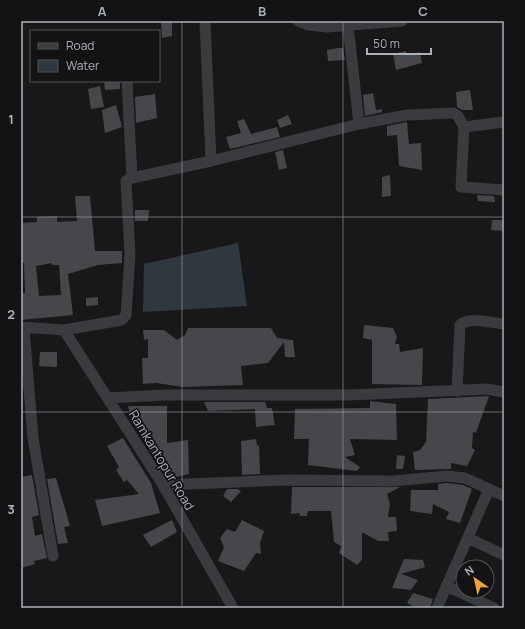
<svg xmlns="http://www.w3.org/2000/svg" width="525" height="629" font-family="Manrope,sans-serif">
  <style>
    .water { fill: #2f383e }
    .building { fill: #45474a; fill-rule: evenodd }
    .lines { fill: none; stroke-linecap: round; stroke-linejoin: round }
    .minor { stroke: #393b3f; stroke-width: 11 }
    .grid { fill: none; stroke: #abb1b9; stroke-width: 1; stroke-opacity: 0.55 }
    .labels { text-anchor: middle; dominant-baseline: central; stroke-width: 3.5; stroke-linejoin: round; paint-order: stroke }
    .street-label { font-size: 13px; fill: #abb1b9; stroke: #131315 }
    .neatline { fill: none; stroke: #abb1b9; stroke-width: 1.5 }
    .grid-label { font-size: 13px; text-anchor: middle; font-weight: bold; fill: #abb1b9 }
  </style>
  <rect width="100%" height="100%" fill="#18181a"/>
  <path class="water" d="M238,243L247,306L143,312L144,264Z"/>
  <path class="building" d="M161,21H172V36L162,38Z
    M339,48H343L345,60L328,61L327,50Z
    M406,51L407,55L420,52L422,63L396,70L393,54Z
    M104,82H120V89L105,90Z
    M100,86L104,107L91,109L88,89Z
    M470,90L473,110H462L457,107L456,92Z
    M373,93L376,110L382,109V112L365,116L363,95Z
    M155,94L157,118L136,123L135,97Z
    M116,105L122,127L105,133L102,110Z
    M288,115L292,124L280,128L277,120Z
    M244,119L251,134L277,127L280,137L230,149L226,137L241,133L237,121Z
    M407,122L409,144L421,143L422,170L399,166L397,135L387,136V126Z
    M283,150L287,168L279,170L275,152Z
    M390,175L391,196L382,197V177Z
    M477,195L494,196L495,202L478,201Z
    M75,196H90L95,251H122V263L98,265L68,274L73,315L21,320V293H25L24,263H21V223L37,222V217L57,216V222L77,221ZM51,263L53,265H59L61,295L39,296L36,266Z
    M135,210H149L148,221H135Z
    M492,220H504V231L491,230Z
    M98,297V305L86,306V298Z
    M364,325L393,328L397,337L395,344H399L400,352L423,348L422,385L372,384V340L363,338Z
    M188,328H271L277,338L293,340L295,357H285L284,342L268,363L241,366L243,385L183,387L156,383L143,384L142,358H148V339L144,340L143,330H164L177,340L185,335Z
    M40,352H57V367L39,366Z
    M489,396L476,433L473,432L472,448L475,450L467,466L451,463V469L415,470L413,452L420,450L426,442L428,399Z
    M370,401L396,404L397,440L350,439L355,455L345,457L360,467L357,471L308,465L309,439H294L295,409L370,408Z
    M204,402H265L267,408H272L275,425L256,427L255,409L208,411Z
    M128,406H167V443L188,440L189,474L176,477L175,474H165L145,443L146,434L141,429L140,413L130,414Z
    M123,438L151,483L160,513L102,526L95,500L139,494L127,480L124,482L116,470L119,467L107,446Z
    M256,439L257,446L259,445L260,474L242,475L241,441Z
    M397,455L405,456L403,469H396Z
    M32,475L39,515L32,517L35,536L42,534L47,558L34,561L35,564L21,568V477Z
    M56,478L70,526L64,527L68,543L58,544L47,479Z
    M447,483L463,485L472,489L460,523L446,519L449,512L433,504L432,514L410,511L411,490H438V484Z
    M292,487H400L387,494L390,504L388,517H396L397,531L388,532L389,541H378L362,532V560L357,565L339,553L341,546L334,542L331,511H308L307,516H300L299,513L291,514Z
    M227,489H237L241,491L231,502L223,496Z
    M172,520L177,532L151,547L143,535Z
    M242,520L264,531L260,543L261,554L256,553L244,571L218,561L224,547L220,538L227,529L235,532Z
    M404,559L423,560L425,567L401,574L418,580L411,590L392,588Z
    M413,593L433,599L430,608H416L407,603Z"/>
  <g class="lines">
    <path class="minor" d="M298,21L308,25L327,27L402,21
      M348,25L359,124
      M127,81L132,178
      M464,127L461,187L504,190
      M211,161L359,124L407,115L453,113L458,116L464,127L504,122
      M21,327L64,330L122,320L126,315L130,255L126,181L132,178L211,161L205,21
      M24,328L33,438L53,556
      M64,330L163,485L233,608
      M457,391L460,325C470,316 492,323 504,324
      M108,398L163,395H349L487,389L504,392
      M163,485L286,480L393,481L447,476L465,478L504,496
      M468,538L504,555
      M446,586L494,608
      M437,608L489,489"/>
  </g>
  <path class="grid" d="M182,21V608M343,21V608M21,217H504M21,412H504"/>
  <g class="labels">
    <g class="street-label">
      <text transform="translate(162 460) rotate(59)">Ramkantopur Road</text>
    </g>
  </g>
  <rect width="525" height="629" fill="none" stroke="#131315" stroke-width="44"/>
  <rect x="30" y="30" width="130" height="52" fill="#131315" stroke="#505257"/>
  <rect x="38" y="43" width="20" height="6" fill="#393b3f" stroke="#505257"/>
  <text x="66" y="50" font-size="12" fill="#abb1b9">Road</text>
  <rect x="38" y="60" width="20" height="12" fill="#2f383e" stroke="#505257"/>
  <text x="66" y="70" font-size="12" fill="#abb1b9">Water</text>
  <g transform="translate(475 579) rotate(326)"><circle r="19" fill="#131315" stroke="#505257"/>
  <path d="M0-3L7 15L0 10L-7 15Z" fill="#eba240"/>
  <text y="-6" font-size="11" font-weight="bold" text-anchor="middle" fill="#abb1b9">N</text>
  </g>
  <path d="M367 48v6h64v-6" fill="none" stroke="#abb1b9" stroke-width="2"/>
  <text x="373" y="48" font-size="12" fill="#abb1b9" stroke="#131315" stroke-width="3" paint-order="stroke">50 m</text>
  <rect x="22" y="22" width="481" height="585" class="neatline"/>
  <g class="grid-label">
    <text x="102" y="16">A</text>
    <text x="262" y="16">B</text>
    <text x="423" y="16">C</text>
    <text x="11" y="124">1</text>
    <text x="11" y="319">2</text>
    <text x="11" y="514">3</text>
  </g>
</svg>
